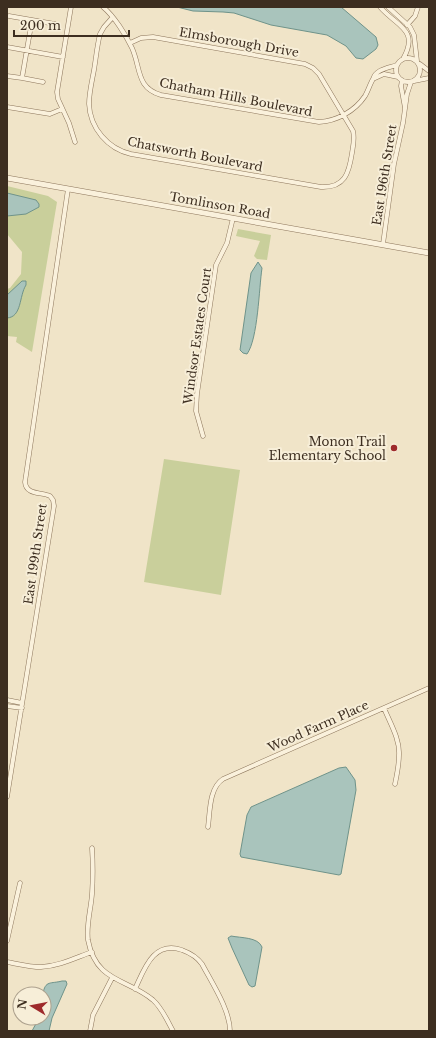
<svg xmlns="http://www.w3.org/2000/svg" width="436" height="1038" font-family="'Libre Baskerville',serif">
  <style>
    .green { fill: #c9cf9b }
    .water { fill: #a9c4bc; stroke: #6f938a }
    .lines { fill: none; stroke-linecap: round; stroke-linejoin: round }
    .minor-casing { stroke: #8d765c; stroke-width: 5 }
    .tertiary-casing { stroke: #8d765c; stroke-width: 6 }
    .minor { stroke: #faf1dc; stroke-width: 4 }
    .tertiary { stroke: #faf1dc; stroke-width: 5 }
    .poi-dot { fill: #9e2a2b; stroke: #f7eed8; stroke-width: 1.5 }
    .labels { text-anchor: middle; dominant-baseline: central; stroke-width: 4; stroke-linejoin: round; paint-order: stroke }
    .street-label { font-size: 12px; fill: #3d2e20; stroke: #f7eed8 }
    .poi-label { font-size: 12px; fill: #3d2e20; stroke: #f7eed8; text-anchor: end }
  </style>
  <rect width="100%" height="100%" fill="#f0e4c8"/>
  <path class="green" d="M7,186L48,196L57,202L32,352L16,342L17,337L7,336V289L10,288L21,274L22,252L7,234Z
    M238,229L271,235L267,260L257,259L254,256L260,241L236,236Z
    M164,459L240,470L221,595L144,582Z"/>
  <path class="water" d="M177,7H341L376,37L378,45L376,49L363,59L356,58L346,46L327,35L271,25L234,13L223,12L193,11Z
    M7,193L36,200L39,204V207L26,214L7,216Z
    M258,262L262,268C259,288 258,339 247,354L243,353L240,350L251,273Z
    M22,281H26V285C19,296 22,317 7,318V295Z
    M346,767L355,780L356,790L341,874L339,875L241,857L240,854L247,815L251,807L339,768Z
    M231,936C241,938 258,937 262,947L255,986L252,987L249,985L232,948L228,938Z
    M62,981H66L67,984L52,1018L49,1031H32L39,1018H44V994H43C45,980 51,984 62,981Z"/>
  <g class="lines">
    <defs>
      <path id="minor" d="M71,7L57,92L58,99L69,123L75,142
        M103,7C114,16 126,35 132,48C141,68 136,88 161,95L319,122C337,121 355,111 365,96C368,91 370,84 373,79
        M380,7C396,26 420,29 403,59
        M388,7L410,27L414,35L417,61
        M9,16L55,24
        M112,18L104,27L100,34C97,46 96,58 94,70C92,81 89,93 89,104C90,128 108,149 131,154L321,187C345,188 349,173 352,153C353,146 355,139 353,131L319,74L313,68L305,64L153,37L141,38L130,43
        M32,20L22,78L43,82
        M407,25L415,16L418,7
        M7,47L63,57
        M396 70a12 12 0 1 1 24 0a12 12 0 1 1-24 0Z
        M420,64L429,71
        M397,65C388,68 376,69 373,79L384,74L398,77
        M7,76L22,78
        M402,80L401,86L405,108
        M414,81L429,78
        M7,107L50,114L62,109
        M383,244L394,164L403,123L407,94L411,82
        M203,436L196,411L197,394L216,265L227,243L233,218
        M7,700L22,703
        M7,706L22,708
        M384,708C390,723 400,739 399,755C399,765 397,774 395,784
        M7,797L54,506L53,500L50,496C41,492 26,495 25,482L68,189
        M208,827C210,812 209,788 223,779L429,688
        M92,848C93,863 93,879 92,894C91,909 86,925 88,940C96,983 127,978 153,1000C162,1008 167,1020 173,1031
        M7,941L20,883
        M7,962C18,964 30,967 41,967C59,966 75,958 92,952
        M135,989C144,970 153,940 182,950C190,953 197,957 202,964C212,983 230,1010 230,1031
        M90,1031L93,1015L112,978"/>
      <path id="tertiary" d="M7,178L429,253"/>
    </defs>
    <use href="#minor" class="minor-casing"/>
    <use href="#tertiary" class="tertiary-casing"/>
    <use href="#minor" class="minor"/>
    <use href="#tertiary" class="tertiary"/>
  </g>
  <circle class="poi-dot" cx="394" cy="448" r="4"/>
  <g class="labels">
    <g class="street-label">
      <text transform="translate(239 42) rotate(10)">Elmsborough Drive</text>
      <text transform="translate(236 97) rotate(11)">Chatham Hills Boulevard</text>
      <text transform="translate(195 154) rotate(11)">Chatsworth Boulevard</text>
      <text transform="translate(384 175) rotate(-81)">East 196th Street</text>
      <text transform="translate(220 205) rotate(10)">Tomlinson Road</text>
      <text transform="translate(197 336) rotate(-82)">Windsor Estates Court</text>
      <text transform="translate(35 554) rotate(-82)">East 199th Street</text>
      <text transform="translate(318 726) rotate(-24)">Wood Farm Place</text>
    </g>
    <g class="poi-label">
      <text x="386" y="441">Monon Trail<tspan x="386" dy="14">Elementary School</tspan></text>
    </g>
  </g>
  <rect width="436" height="1038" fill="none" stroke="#3d2e20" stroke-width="16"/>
  <g transform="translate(32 1006) rotate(280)"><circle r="19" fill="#f7eed8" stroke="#ada18e"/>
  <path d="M0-3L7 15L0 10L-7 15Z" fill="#9e2a2b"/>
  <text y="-6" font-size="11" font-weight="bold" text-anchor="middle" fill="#3d2e20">N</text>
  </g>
  <path d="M14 30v6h115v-6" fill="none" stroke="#3d2e20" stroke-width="2"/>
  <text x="20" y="30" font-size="12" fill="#3d2e20" stroke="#f7eed8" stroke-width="3" paint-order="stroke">200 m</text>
</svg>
